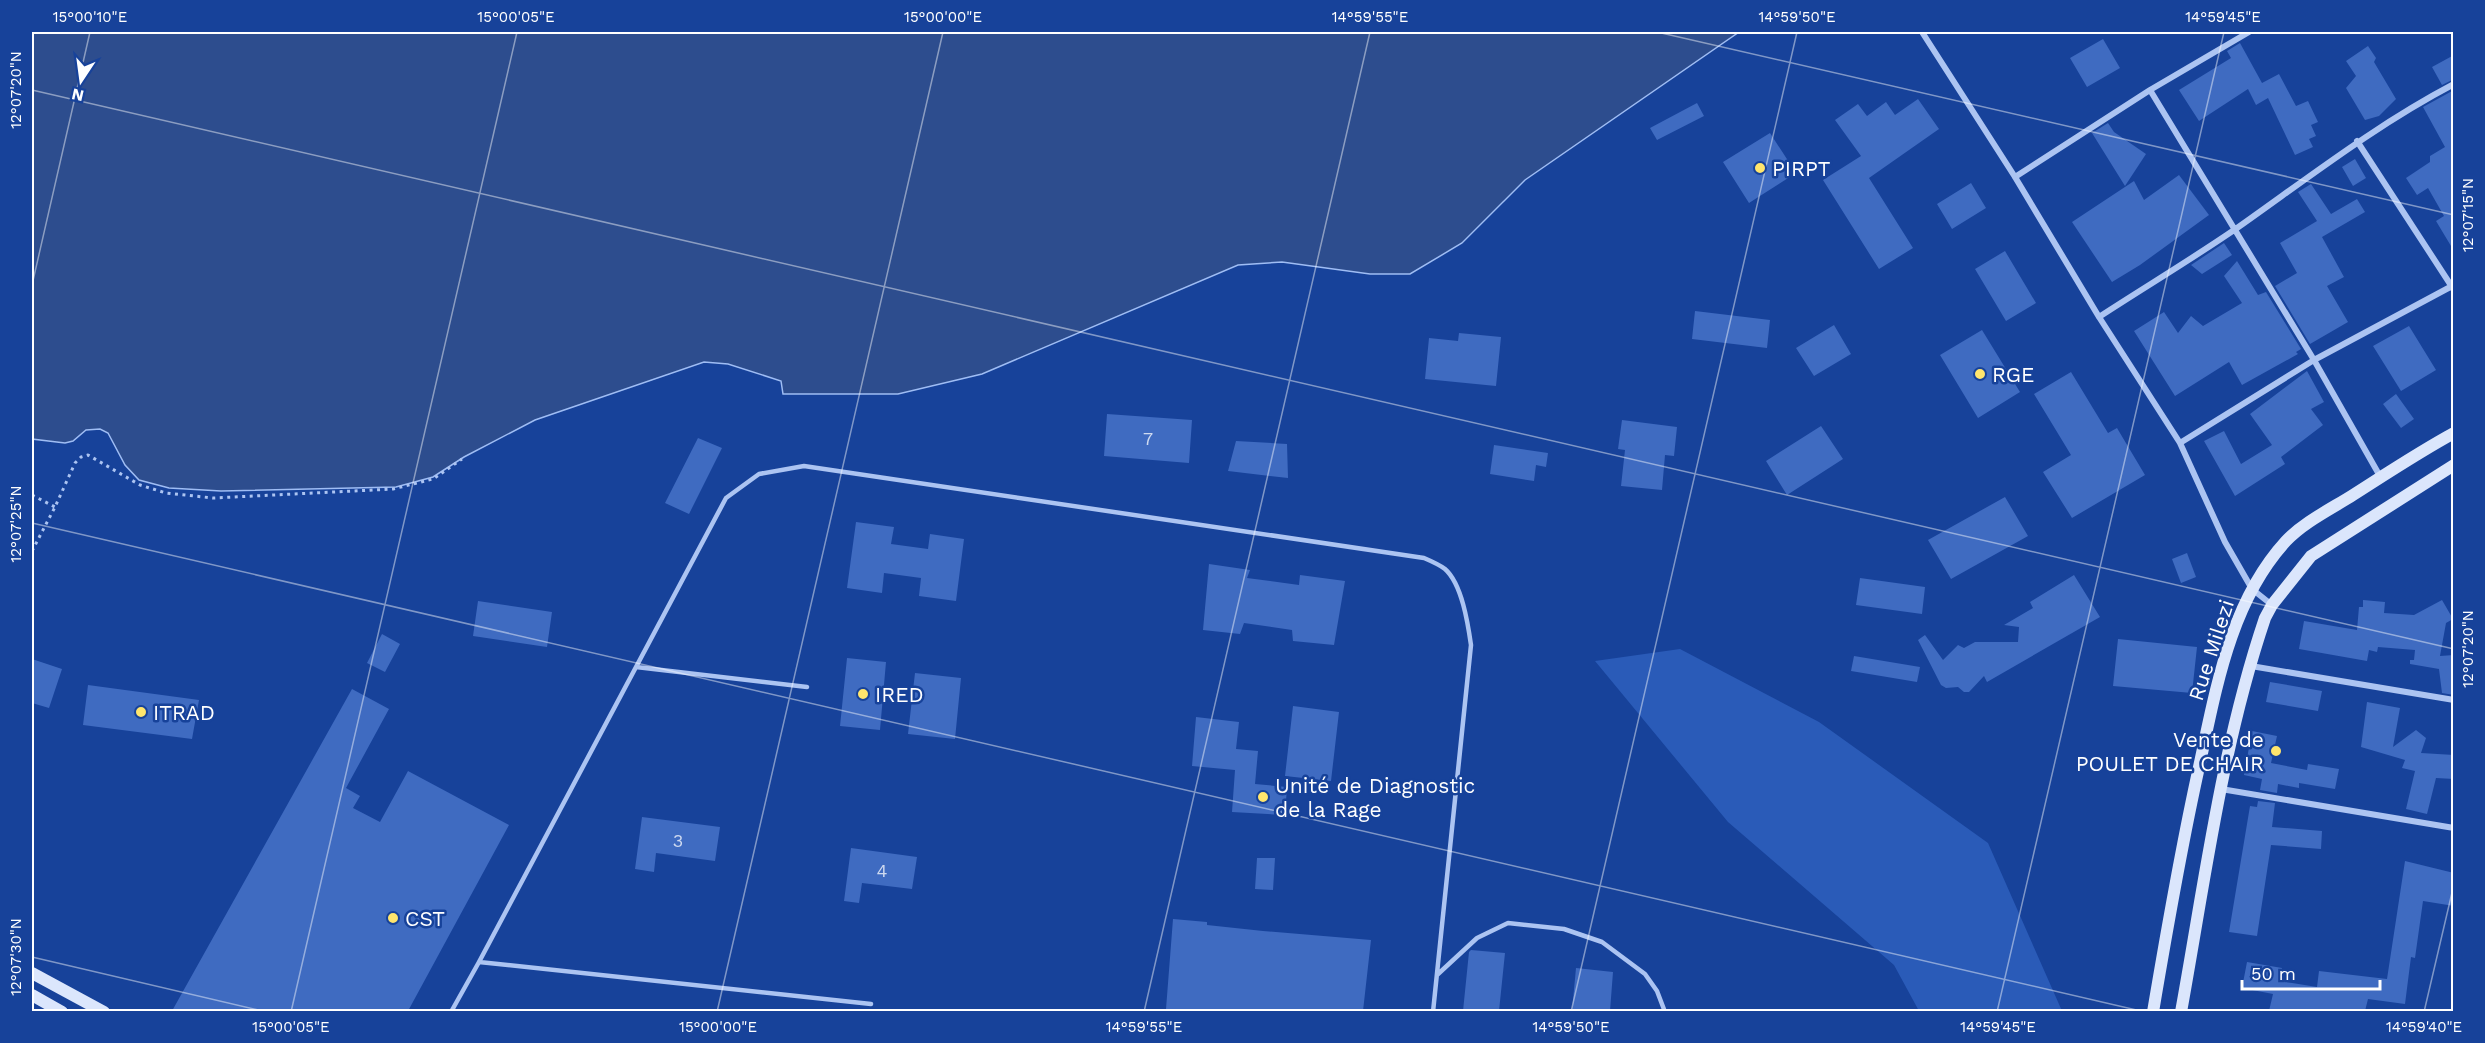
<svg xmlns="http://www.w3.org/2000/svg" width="2485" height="1043" font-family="'Work Sans',sans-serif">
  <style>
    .green { fill: #2a5bb8 }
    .water { fill: #2d4d8e; stroke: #9fbdf4; stroke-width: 1.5 }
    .building { fill: #3f6bc1 }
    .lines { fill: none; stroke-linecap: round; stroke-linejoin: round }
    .path { stroke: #acc4f2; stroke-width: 3; stroke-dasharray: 3 4.5; stroke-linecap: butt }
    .lane { stroke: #acc4f2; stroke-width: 4.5 }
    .street { stroke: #acc4f2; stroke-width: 6 }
    .secondary { stroke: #dbe6fc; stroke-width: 12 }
    .ticks { fill: none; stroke: #fff; stroke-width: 1.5; stroke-opacity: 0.45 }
    .poi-dot { fill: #ffe56d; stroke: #17429a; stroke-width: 2 }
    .labels { text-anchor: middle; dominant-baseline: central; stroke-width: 5; stroke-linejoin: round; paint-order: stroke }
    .number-label { font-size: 18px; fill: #cfdaf0 }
    .poi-label { font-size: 21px; fill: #fff; stroke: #17429a; text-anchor: start }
    .street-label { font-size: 21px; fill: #fff; stroke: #17429a }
    .neatline { fill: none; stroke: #fff; stroke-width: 2 }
    .ticks-label { font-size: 15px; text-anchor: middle; fill: #fff }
  </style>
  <rect width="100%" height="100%" fill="#17429a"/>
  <path class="green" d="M1680,649L1819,722L1988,843L2062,1011H1919L1894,965L1728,822L1595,661Z"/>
  <path class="water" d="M32,32H1739L1525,180L1462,243L1410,274H1370L1282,262L1238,265L982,374L898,394H783L781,381L728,364L704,362L535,420L464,457L433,477L396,487L221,491L169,488L139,480L125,465L108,433L100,429L86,430L73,441L65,443L32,439Z"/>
  <path class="building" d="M2103,39L2120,68L2087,87L2070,58Z
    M2240,43L2262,83L2279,74L2296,106L2308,101L2318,122L2311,125L2316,136L2309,139L2313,147L2295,155L2268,98L2256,105L2248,89L2199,121L2179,90L2231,58L2227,51Z
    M2368,46L2376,58L2374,62L2396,99L2379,116L2365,120L2346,88L2356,76L2346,61Z
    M2454,55V79L2442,85L2432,67Z
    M2454,90V251L2436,221L2444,216L2428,188L2417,195L2406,178L2430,162V156L2445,147L2423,107Z
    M1918,99L1939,129L1869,178L1913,248L1879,269L1823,180L1861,156L1835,120L1858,104L1867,116L1886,102L1895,115Z
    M1697,103L1704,116L1657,140L1650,128Z
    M2108,123L2114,132L2146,154L2125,186L2092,133Z
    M1770,133L1796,173L1749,203L1723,162Z
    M2355,159L2366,178L2353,186L2342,167Z
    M2179,175L2209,215L2140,265L2112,282L2072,222L2134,181L2144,200Z
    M1971,183L1986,208L1952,229L1937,204Z
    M2311,184L2331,214L2357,199L2365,212L2322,237L2344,277L2327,286L2348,322L2310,344L2275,286L2297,273L2280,243L2317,221L2298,192Z
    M2224,243L2232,255L2202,274L2191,265Z
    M2005,251L2036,303L2006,321L1975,269Z
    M2237,261L2258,295L2266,292L2301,349L2296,352L2298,354L2242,385L2229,362L2175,396L2134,331L2164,312L2178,333L2191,316L2203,326L2242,303L2224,276Z
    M1695,311L1770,320L1767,348L1692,339Z
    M1834,325L1851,354L1814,376L1796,348Z
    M2409,326L2436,370L2401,391L2373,346Z
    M1982,330L2020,392L1978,418L1940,355Z
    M1459,333L1501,337L1496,386L1425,379L1429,338L1458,341Z
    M2307,371L2324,402L2311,409L2323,425L2281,457L2285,464L2235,496L2204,441L2224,431L2241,464L2272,445L2250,414Z
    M2071,372L2108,433L2117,428L2145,475L2072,518L2043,472L2071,455L2034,394Z
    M2396,394L2414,419L2401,428L2383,404Z
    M1107,414L1192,420L1189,463L1104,456Z
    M1622,420L1677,427L1674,456L1665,455L1662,490L1621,486L1625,450L1618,449Z
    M1821,426L1843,459L1787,495L1766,461Z
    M698,438L722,448L689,514L665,503Z
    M1236,441L1287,444L1288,478L1228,471Z
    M1494,445L1548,453L1546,467L1536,465L1534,481L1490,474Z
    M2005,497L2028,536L1951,579L1928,540Z
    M856,522L894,527L891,544L928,549L930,534L964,539L956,601L919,596L921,578L884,573L882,593L847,588Z
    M2187,553L2196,577L2181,583L2172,559Z
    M1209,564L1250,570L1247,578L1299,585L1300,575L1345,581L1334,645L1293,641L1292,630L1244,623L1240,634L1203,630Z
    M2074,575L2100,617L1987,682L1984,676L1969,692H1964L1958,687L1946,688L1941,685L1918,640L1925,635L1943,660L1958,645L1964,648L1975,642H2018L2019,627L2004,625L2033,608L2030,602Z
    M1860,578L1925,587L1922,614L1856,605Z
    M2363,600L2385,602L2384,613L2414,615L2442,600L2453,619L2446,623L2440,656L2454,655V695L2442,693L2439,669L2410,664V660H2414L2415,650L2378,647L2377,652L2369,650L2367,661L2299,649L2304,621L2357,630L2359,607H2363Z
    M478,601L552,612L547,647L473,636Z
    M382,634L400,644L385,672L367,663Z
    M2118,639L2197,647L2192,693L2113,686Z
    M1854,656L1920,667L1917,682L1851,671Z
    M847,658L886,662L880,730L840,726Z
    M32,659L62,669L49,708L32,703Z
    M915,673L961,678L955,739L908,734Z
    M2270,682L2322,691L2318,711L2266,702Z
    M88,685L199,700L192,739L83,725Z
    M352,689L389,709L346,788L360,796L353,808L380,822L408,771L509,825L408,1011H172Z
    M2367,702L2400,708L2393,747L2416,730L2426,738L2421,753L2454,755V779L2436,778L2427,814L2406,809L2415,771L2402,768L2405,760L2361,747Z
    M1293,706L1339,712L1331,781L1285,776Z
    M1196,717L1239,722L1236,749L1258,751L1255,784L1287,787L1285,815L1232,812L1235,770L1192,766Z
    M2252,731L2277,736L2271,763L2307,770L2308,764L2339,769L2335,789L2299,783V788L2278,784L2277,793L2260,790L2262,779L2244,775Z
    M2258,801L2275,803L2272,827L2322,831L2321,849L2271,845L2257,936L2229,932L2250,806L2257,807Z
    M642,817L720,827L715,861L656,853L654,872L635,869Z
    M851,848L917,857L912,889L862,883L859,903L844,901Z
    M1257,858H1275L1273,890L1255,889Z
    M2405,861L2454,873V906L2423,901L2415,958L2411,957L2405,1004L2368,999L2365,1011H2269L2273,994L2242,988L2247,962L2282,968L2280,981L2317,987L2319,971L2387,979Z
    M1173,919L1207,922V925L1263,931L1371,940L1363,1011H1193L1166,1009Z
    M1471,950L1505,953L1499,1011H1463L1469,952Z
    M1576,968L1613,972L1610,1011H1572Z"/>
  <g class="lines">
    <path class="path" d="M32,495L55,507
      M32,551L55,507L75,463L81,457L88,455L140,485L166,493L213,498L393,489L433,479L462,459"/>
    <path class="lane" d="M636,667L807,687
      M479,962L726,498L759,474L804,466L1424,558C1431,561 1440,565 1445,569C1462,584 1468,624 1471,645L1433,1012
      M1437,975L1477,938L1508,923L1564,929L1602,942L1645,974L1657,991L1665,1012
      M451,1012L479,962L871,1004"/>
    <path class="street" d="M1922,32L2015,177L2099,317L2180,443L2225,542L2252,589L2272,605
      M2150,90L2314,360L2381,478
      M2357,141L2454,290
      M2015,177L2150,90L2249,32
      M2099,317C2145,287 2192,259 2237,228C2308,178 2376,125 2454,84
      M2180,443L2314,360L2454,285
      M2251,666L2454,700
      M2221,789L2454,828"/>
    <path class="secondary" d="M32,973L104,1012
      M32,995L62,1012
      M2153,1012C2167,929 2181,848 2199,767C2216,689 2230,602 2286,541C2304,522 2331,509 2353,495C2386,474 2419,452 2454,433
      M2181,1012C2205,880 2222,745 2265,618L2272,605L2311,556L2454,465"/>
  </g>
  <path class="ticks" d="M1657,32L2454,215M32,90L2454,649M32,285L90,32M32,523L2145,1012M32,957L267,1012M291,1012L517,32M717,1012L943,32M1144,1012L1370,32M1571,1012L1797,32M1997,1012L2224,32M2424,1012L2454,884"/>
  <g class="poi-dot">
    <circle cx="1760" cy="168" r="6"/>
    <circle cx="1980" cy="374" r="6"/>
    <circle cx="863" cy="694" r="6"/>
    <circle cx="141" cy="712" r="6"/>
    <circle cx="2276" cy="751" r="6"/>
    <circle cx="1263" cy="797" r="6"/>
    <circle cx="393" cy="918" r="6"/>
  </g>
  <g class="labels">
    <g class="number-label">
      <text x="1148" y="438">7</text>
      <text x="678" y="840">3</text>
      <text x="882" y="870">4</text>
    </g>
    <g class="poi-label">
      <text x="1772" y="168">PIRPT</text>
      <text x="1992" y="374">RGE</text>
      <text x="875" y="694">IRED</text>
      <text x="153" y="712">ITRAD</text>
      <text x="2264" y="739" text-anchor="end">Vente de<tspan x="2264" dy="24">POULET DE CHAIR</tspan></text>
      <text x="1275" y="785">Unité de Diagnostic<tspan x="1275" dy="24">de la Rage</tspan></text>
      <text x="405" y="918">CST</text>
    </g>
    <g class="street-label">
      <text transform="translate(2211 650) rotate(-72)">Rue Milezi</text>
    </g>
  </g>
  <rect width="2485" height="1043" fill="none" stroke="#17429a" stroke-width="66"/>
  <g transform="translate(81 81) rotate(193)" stroke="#17429a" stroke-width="4.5" paint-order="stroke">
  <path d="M0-4.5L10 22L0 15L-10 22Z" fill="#ffffff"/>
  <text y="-9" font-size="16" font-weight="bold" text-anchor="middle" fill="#ffffff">N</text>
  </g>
  <path d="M2242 980v9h138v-9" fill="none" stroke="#ffffff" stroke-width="3"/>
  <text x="2251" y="980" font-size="18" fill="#ffffff" stroke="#17429a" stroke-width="4.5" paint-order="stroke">50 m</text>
  <rect x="33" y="33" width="2419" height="977" class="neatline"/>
  <g class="ticks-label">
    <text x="90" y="22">15°00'10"E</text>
    <text x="516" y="22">15°00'05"E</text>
    <text x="943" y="22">15°00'00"E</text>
    <text x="1370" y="22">14°59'55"E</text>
    <text x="1797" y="22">14°59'50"E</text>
    <text x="2223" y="22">14°59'45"E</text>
    <text transform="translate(16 90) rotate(-90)" y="5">12°07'20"N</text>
    <text transform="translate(2468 215) rotate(-90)" y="5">12°07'15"N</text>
    <text transform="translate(16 524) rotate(-90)" y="5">12°07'25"N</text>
    <text transform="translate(2468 649) rotate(-90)" y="5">12°07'20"N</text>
    <text transform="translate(16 957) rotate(-90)" y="5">12°07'30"N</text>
    <text x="291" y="1032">15°00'05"E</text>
    <text x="718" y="1032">15°00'00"E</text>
    <text x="1144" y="1032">14°59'55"E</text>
    <text x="1571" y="1032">14°59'50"E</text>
    <text x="1998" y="1032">14°59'45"E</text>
    <text x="2424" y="1032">14°59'40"E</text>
  </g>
</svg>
